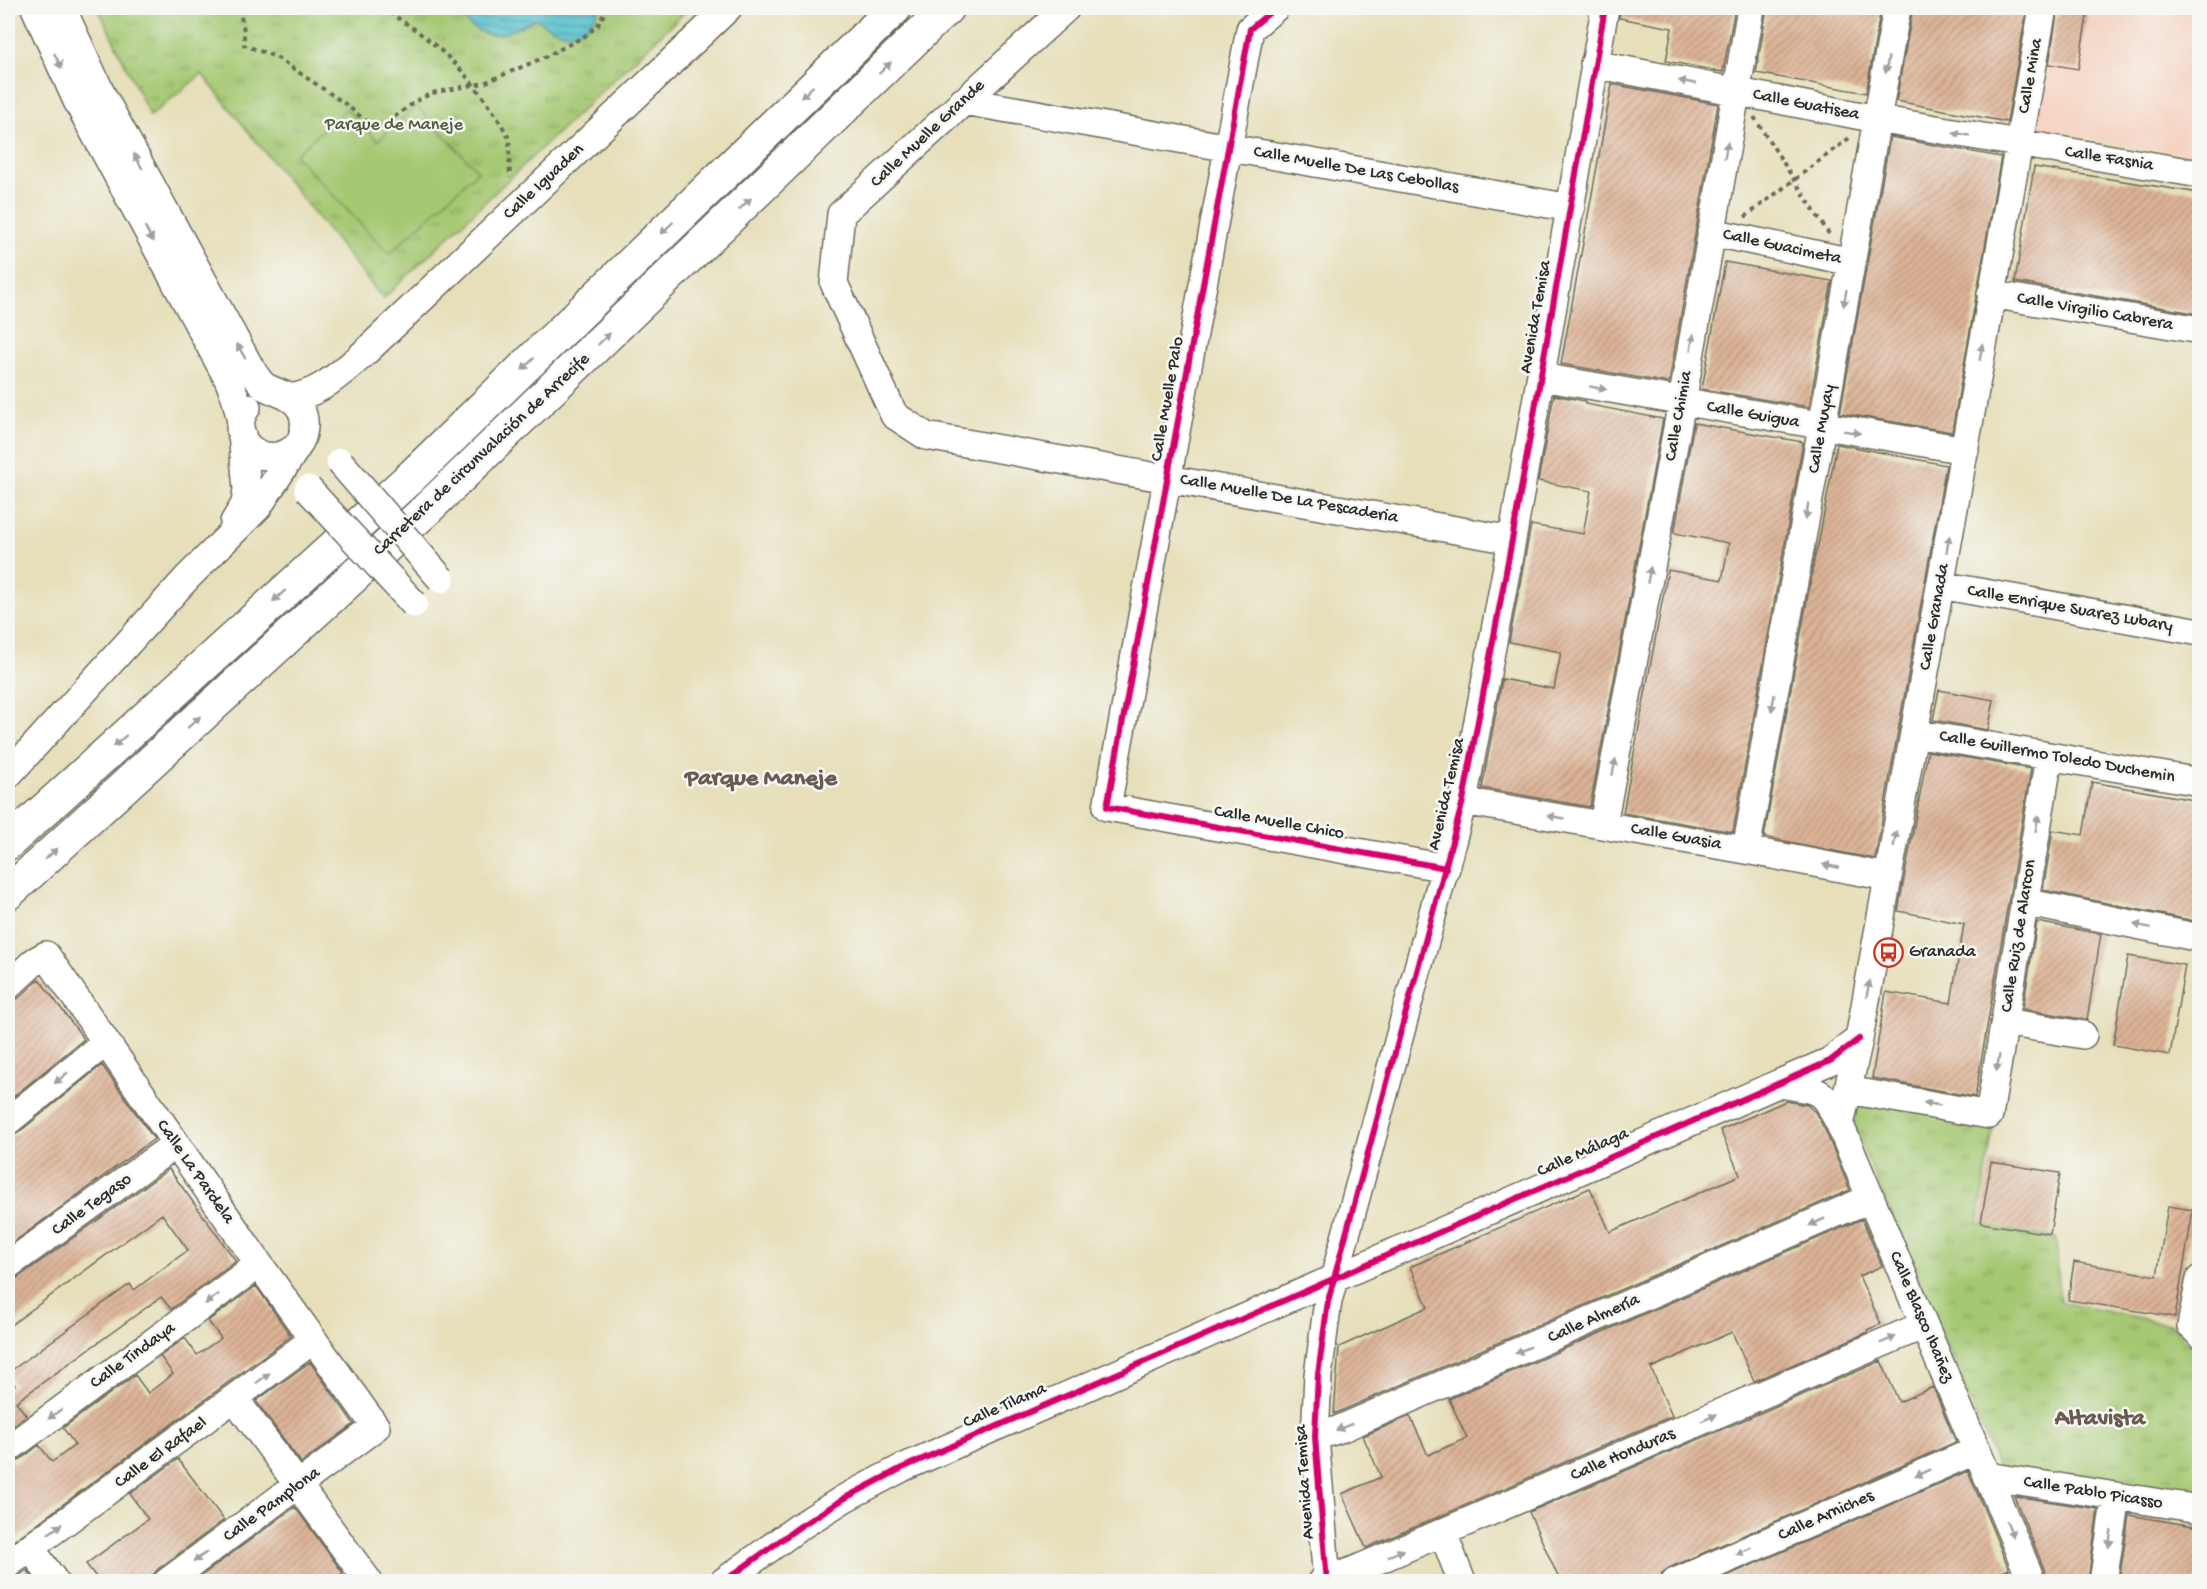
<svg xmlns="http://www.w3.org/2000/svg" width="2207" height="1589" font-family="'Gochi Hand',sans-serif">
  <style>
    .built { fill: #f5d3c1 }
    .grass { fill: url(#grass-tufts); stroke: #687a4e; stroke-width: 1.5 }
    .pitch { fill: #a5c872; stroke: #687a4e; stroke-width: 1.5 }
    .water { fill: url(#water-rules); stroke: #40767c; stroke-width: 1.5 }
    .building { fill: url(#building-hatch) }
    .lines { fill: none; stroke-linecap: round; stroke-linejoin: round }
    .minor-casing { stroke: #6c6a5d; stroke-width: 30 }
    .highway-casing { stroke: #6c6a5d; stroke-width: 36 }
    .path { stroke: #6c6a5d; stroke-width: 4; stroke-dasharray: 4.5 4.5; stroke-linecap: butt }
    .minor { stroke: #fff; stroke-width: 27 }
    .highway { stroke: #fff; stroke-width: 33 }
    .minor-bridge-casing { stroke: #6c6a5d; stroke-width: 30; stroke-linecap: butt }
    .minor-bridge { stroke: #fff; stroke-width: 27 }
    .cycleway-casing { stroke: #f6f6f2; stroke-width: 10 }
    .cycleway { stroke: #d6006c; stroke-width: 6 }
    .oneway { fill: #a0a0a0 }
    .labels { text-anchor: middle; dominant-baseline: central; stroke-width: 5; stroke-linejoin: round; paint-order: stroke }
    .street-label { font-size: 18px; fill: #2b2b2b; stroke: #f6f6f2 }
    .park-label { font-size: 18px; fill: #505a40; stroke: #f6f6f2 }
    .poi-label { font-size: 18px; fill: #2b2b2b; stroke: #f6f6f2; text-anchor: start }
    .district-label { font-size: 24px; font-weight: bold; fill: #695b51; stroke: #f6f6f2 }
  </style>
  <defs>
    <pattern id="grass-tufts" width="24" height="20" patternUnits="userSpaceOnUse" patternTransform="scale(1.5)"><rect width="24" height="20" fill="#a5c872"/><path d="M3 7l-1-3M5 7V3M7 7l1-3M15 17l-1-3M17 17v-4M19 17l1-3" fill="none" stroke="#87a35e"/></pattern>
    <pattern id="water-rules" width="6" height="5" patternUnits="userSpaceOnUse" patternTransform="scale(1.5)"><rect width="6" height="5" fill="#54c0cd"/><path d="M0 2.5h6" fill="none" stroke="#469ca7"/></pattern>
    <pattern id="building-hatch" width="6" height="6" patternUnits="userSpaceOnUse" patternTransform="scale(1.5)"><rect width="6" height="6" fill="#ddb497"/><path d="M-1 1l2-2M0 6l6-6M5 7l2-2" fill="none" stroke="#b3937b"/></pattern>
  </defs>
  <rect width="100%" height="100%" fill="#f6f6f2"/>
  <filter id="ink" filterUnits="userSpaceOnUse"><feTurbulence type="fractalNoise" baseFrequency=".0167" numOctaves="2"/><feDisplacementMap in="SourceGraphic" scale="12" xChannelSelector="R" yChannelSelector="G"/><feConvolveMatrix kernelMatrix="1 2 1 2 8 2 1 2 1" color-interpolation-filters="sRGB"/></filter>
  <filter id="wash" filterUnits="userSpaceOnUse"><feTurbulence type="fractalNoise" baseFrequency=".008" numOctaves="4" result="noise"/><feDisplacementMap in="SourceGraphic" scale="24" xChannelSelector="R" yChannelSelector="G"/><feGaussianBlur stdDeviation="1.35" result="paint"/><feColorMatrix in="noise" values="0 0 0 0 0 0 0 0 0 0 0 0 0 0 0 0 0 1.4 0 .05"/><feComposite in="paint" operator="in"/></filter>
  <g filter="url(#wash)">
    <rect width="100%" height="100%" fill="#e6dfba"/>
    <path class="built" d="M2054,8H2199V157L2032,130Z"/>
    <path class="grass" d="M98,8H689L383,299L202,74L150,116Z
      M1854,1097L1994,1122L1978,1224L2056,1238L2060,1302L2174,1325L2180,1335L2199,1351V1503L1999,1469L1850,1118Z"/>
    <path class="pitch" d="M416,106L478,171L389,254L295,155L346,109L378,141Z"/>
    <path class="water" d="M461,8H599C593,24 581,36 562,32C553,31 544,23 535,19C516,28 499,42 477,30C467,25 463,18 461,8Z"/>
    <g id="blocks">
      <path class="building" d="M1620,8H1735L1723,72L1666,61L1672,28L1619,18Z
        M1767,8H1881L1866,93L1756,73Z
        M1913,8H2027L2007,122L1896,101Z
        M2058,8L2088,11L2078,69L2049,64Z
        M1612,84L1718,104L1669,383L1561,364Z
        M1890,137L2001,157L1952,432L1840,413Z
        M2034,167L2199,193V314L2015,282Z
        M1725,262L1832,281L1809,407L1702,389Z
        M1554,395L1585,401V404L1663,419L1590,807L1482,788L1502,679L1554,689L1561,652L1509,642L1531,525L1583,534L1591,491L1538,481Z
        M1694,423L1803,442L1733,832L1623,813L1668,570L1722,580L1729,543L1674,533Z
        M1837,444L1946,465L1875,859L1764,837L1816,550H1817Z
        M1939,690L1994,700L1988,730L1933,720Z
        M1928,751L2031,769L1975,1097L1872,1078L1886,992L1951,1003L1964,924L1898,911Z
        M2092,782L2199,801V922L2043,890L2053,830L2083,835Z
        M2037,922L2101,934L2087,1020L2023,1009Z
        M2128,956L2185,965L2170,1055L2113,1045Z
        M39,979L84,1039L8,1101V1004L19,998Z
        M102,1065L154,1139L8,1246V1139L18,1133Z
        M1786,1101L1807,1105L1815,1112L1826,1132L1850,1190L1334,1414L1339,1347L1428,1307L1410,1267L1590,1188L1610,1232L1740,1175L1720,1130Z
        M1991,1162L2060,1173L2050,1234L1981,1223Z
        M169,1169L236,1261L171,1309L161,1297L16,1402L26,1415L8,1430V1390L15,1385L8,1373L130,1284L134,1290L188,1250L162,1214L8,1327V1280L17,1278Z
        M2168,1206L2193,1210L2175,1317L2068,1300L2074,1262L2157,1276Z
        M1862,1219L1882,1266L1859,1276L1881,1324L1867,1330L1868,1332L1754,1381L1732,1332L1651,1368L1672,1416L1366,1548L1342,1494L1381,1477L1363,1436L1410,1416L1428,1455L1467,1438L1449,1399Z
        M256,1286L291,1336L8,1545V1464L17,1462L39,1445L52,1462L75,1445L63,1428L135,1375L148,1393L173,1374L160,1356L185,1338L197,1355L221,1338L208,1321Z
        M1881,1361L1899,1402L1933,1387L1956,1442L1669,1568L1662,1573L1659,1581H1560L1529,1512Z
        M310,1362L354,1424L301,1463L256,1401Z
        M178,1459L224,1520L158,1569L153,1575L152,1581H99L86,1564L148,1519L130,1494Z
        M1968,1471L2009,1569L1979,1581H1715Z
        M2014,1496L2098,1509L2088,1581H2049Z
        M295,1507L343,1573L331,1581H194Z
        M2129,1515L2199,1527V1581H2119Z
        M27,1570L35,1581H8V1579L17,1577Z"/>
    </g>
  </g>
  <g filter="url(#ink)">
    <use href="#blocks" fill-opacity="0" stroke="#6c6a5d" stroke-width="1.5"/>
    <g class="lines">
      <defs>
        <path id="minor" d="M35,8L77,101L228,379L235,396L241,421
          M1066,8L841,214L834,283L894,415L926,436L1512,540
          M1275,8L1250,29L1107,807L1446,868
          M1594,64L1877,119L2200,174
          M963,101L1571,208
          M1711,232L1852,262
          M1991,294L2200,330
          M1541,377L1965,450
          M289,398C319,394 337,376 359,358L728,8
          M247,407C223,440 267,476 299,444
          M234,522L245,504L247,489L242,434
          M1940,585L2200,632
          M1914,733L2200,782
          M8,775L187,578L258,507L299,444C307,428 307,409 290,398C282,393 272,391 264,386C258,381 254,373 250,367L101,93L62,8
          M1463,801L1746,850L1888,877
          M1603,824L1682,402L1751,8
          M1746,850L1897,8
          M2024,902L2200,938
          M8,986L35,961L46,955L259,1264L376,1427L167,1582
          M2005,1022L2083,1035
          M1780,1084C1821,1091 1821,1087 1840,1125L2032,1582
          M1848,1090L1989,1115L2049,757
          M8,1121L106,1042
          M1840,1125L1859,1039L1914,733L2043,8
          M8,1265L176,1144
          M2200,1279L2191,1326L2200,1334
          M235,1399L369,1582
          M1315,1437L1340,1429L1871,1198
          M8,1449L259,1264
          M1987,1476L2200,1509
          M1443,1533L1462,1582
          M30,1547L55,1582
          M8,1564L313,1340
          M723,1582L799,1527L845,1498L902,1468L1830,1061L1859,1039
          M1321,1582L1355,1570L1924,1325
          M1327,1582L1315,1437L1318,1375L1328,1301L1463,801L1512,540L1605,8
          M1675,1582L1977,1450
          M2103,1582L2116,1496"/>
        <path id="highway" d="M8,843L413,475L895,8
          M8,893L426,510L947,8"/>
      </defs>
      <use href="#minor" class="minor-casing"/>
      <use href="#highway" class="highway-casing"/>
      <path class="path" d="M239,8L244,30V45L276,57L344,103L372,126L381,127L416,101L432,93L484,83L545,57L585,36L598,25L607,8
        M381,8C437,39 480,83 510,140L509,148L510,178
        M1754,117L1829,234
        M1745,217L1852,136"/>
      <use href="#minor" class="minor"/>
      <use href="#highway" class="highway"/>
      <defs>
        <path id="minor-bridge" d="M340,462L441,579
          M308,489L414,604"/>
      </defs>
      <use href="#minor-bridge" class="minor-bridge-casing"/>
      <use href="#minor-bridge" class="minor-bridge"/>
      <defs>
        <path id="cycleway" d="M1275,8L1250,29L1107,807L1446,868
          M723,1582L799,1527L845,1498L902,1468L1830,1061L1859,1039
          M1327,1582L1315,1437L1318,1375L1328,1301L1463,801L1512,540L1605,8"/>
      </defs>
      <use href="#cycleway" class="cycleway-casing"/>
      <use href="#cycleway" class="cycleway"/>
    </g>
    <defs><path id="oneway-solid" d="M-6-.8H1V-3.2L6.5 0L1 3.2V.8H-6Z" transform="scale(1.5)"/></defs>
    <g class="oneway">
      <use href="#oneway-solid" transform="translate(58 61) rotate(64)"/>
      <use href="#oneway-solid" transform="translate(1887 65) rotate(100)"/>
      <use href="#oneway-solid" transform="translate(885 68) rotate(-44)"/>
      <use href="#oneway-solid" transform="translate(1687 82) rotate(-169)"/>
      <use href="#oneway-solid" transform="translate(807 92) rotate(136)"/>
      <use href="#oneway-solid" transform="translate(1961 134) rotate(-170)"/>
      <use href="#oneway-solid" transform="translate(1726 150) rotate(-80)"/>
      <use href="#oneway-solid" transform="translate(138 161) rotate(-119)"/>
      <use href="#oneway-solid" transform="translate(745 204) rotate(-44)"/>
      <use href="#oneway-solid" transform="translate(667 228) rotate(136)"/>
      <use href="#oneway-solid" transform="translate(149 234) rotate(61)"/>
      <use href="#oneway-solid" transform="translate(1845 298) rotate(100)"/>
      <use href="#oneway-solid" transform="translate(604 339) rotate(-44)"/>
      <use href="#oneway-solid" transform="translate(1692 342) rotate(-80)"/>
      <use href="#oneway-solid" transform="translate(241 351) rotate(-119)"/>
      <use href="#oneway-solid" transform="translate(1981 352) rotate(-81)"/>
      <use href="#oneway-solid" transform="translate(528 364) rotate(136)"/>
      <use href="#oneway-solid" transform="translate(1598 388) rotate(10)"/>
      <use href="#oneway-solid" transform="translate(1852 432) rotate(9)"/>
      <use href="#oneway-solid" transform="translate(1807 511) rotate(100)"/>
      <use href="#oneway-solid" transform="translate(1948 544) rotate(-80)"/>
      <use href="#oneway-solid" transform="translate(1649 575) rotate(-79)"/>
      <use href="#oneway-solid" transform="translate(279 596) rotate(138)"/>
      <use href="#oneway-solid" transform="translate(1773 703) rotate(100)"/>
      <use href="#oneway-solid" transform="translate(194 722) rotate(-42)"/>
      <use href="#oneway-solid" transform="translate(120 741) rotate(138)"/>
      <use href="#oneway-solid" transform="translate(1614 767) rotate(-79)"/>
      <use href="#oneway-solid" transform="translate(1556 817) rotate(-170)"/>
      <use href="#oneway-solid" transform="translate(2037 823) rotate(-80)"/>
      <use href="#oneway-solid" transform="translate(1895 839) rotate(-80)"/>
      <use href="#oneway-solid" transform="translate(51 854) rotate(-42)"/>
      <use href="#oneway-solid" transform="translate(1831 866) rotate(-169)"/>
      <use href="#oneway-solid" transform="translate(2142 926) rotate(-168)"/>
      <use href="#oneway-solid" transform="translate(1868 989) rotate(-79)"/>
      <use href="#oneway-solid" transform="translate(1998 1063) rotate(100)"/>
      <use href="#oneway-solid" transform="translate(61 1078) rotate(141)"/>
      <use href="#oneway-solid" transform="translate(1932 1104) rotate(-170)"/>
      <use href="#oneway-solid" transform="translate(1817 1222) rotate(156)"/>
      <use href="#oneway-solid" transform="translate(212 1299) rotate(144)"/>
      <use href="#oneway-solid" transform="translate(1888 1340) rotate(-23)"/>
      <use href="#oneway-solid" transform="translate(1523 1350) rotate(156)"/>
      <use href="#oneway-solid" transform="translate(263 1378) rotate(-37)"/>
      <use href="#oneway-solid" transform="translate(55 1414) rotate(144)"/>
      <use href="#oneway-solid" transform="translate(1709 1418) rotate(-23)"/>
      <use href="#oneway-solid" transform="translate(1344 1427) rotate(158)"/>
      <use href="#oneway-solid" transform="translate(1923 1473) rotate(156)"/>
      <use href="#oneway-solid" transform="translate(55 1529) rotate(-36)"/>
      <use href="#oneway-solid" transform="translate(2010 1529) rotate(67)"/>
      <use href="#oneway-solid" transform="translate(2110 1539) rotate(99)"/>
      <use href="#oneway-solid" transform="translate(1744 1551) rotate(156)"/>
      <use href="#oneway-solid" transform="translate(1396 1553) rotate(-23)"/>
      <use href="#oneway-solid" transform="translate(200 1557) rotate(144)"/>
    </g>
  </g>
  <defs>
    <symbol id="bus-ring" viewBox="-11 -11 22 22"><circle r="9.5" fill="#f6f6f2" stroke="#c8321e" stroke-width="1.5"/><path d="M-5-6H5V4H4V6H2V4H-2V6H-4V4H-5ZM-3.5-4V0h7V-4ZM-3.5 1.2v1.5H-2V1.2ZM2 1.2v1.5H3.5V1.2Z" fill="#c8321e"/></symbol>
  </defs>
  <g fill-rule="evenodd">
    <use href="#bus-ring" x="1872" y="936" width="33" height="33"/>
  </g>
  <g class="labels">
    <g class="street-label">
      <text transform="translate(2031 76) rotate(-80)">Calle Mina</text>
      <text transform="translate(1806 105) rotate(11)">Calle Guatisea</text>
      <text transform="translate(928 134) rotate(-43)">Calle Muelle Grande</text>
      <text transform="translate(2109 159) rotate(9)">Calle Fasnia</text>
      <text transform="translate(1356 170) rotate(10)">Calle Muelle De Las Cebollas</text>
      <text transform="translate(544 182) rotate(-43)">Calle Iguaden</text>
      <text transform="translate(1782 247) rotate(12)">Calle Guacimeta</text>
      <text transform="translate(2095 312) rotate(10)">Calle Virgilio Cabrera</text>
      <text transform="translate(1536 317) rotate(-80)">Avenida Temisa</text>
      <text transform="translate(1168 399) rotate(-80)">Calle Muelle Palo</text>
      <text transform="translate(1753 415) rotate(10)">Calle Guigua</text>
      <text transform="translate(1679 416) rotate(-80)">Calle Chimia</text>
      <text transform="translate(1822 429) rotate(-80)">Calle Muyay</text>
      <text transform="translate(482 455) rotate(-43)">Carretera de circunvalación de Arrecife</text>
      <text transform="translate(1289 499) rotate(10)">Calle Muelle De La Pescaderia</text>
      <text transform="translate(2070 609) rotate(10)">Calle Enrique Suarez Lubary</text>
      <text transform="translate(1935 617) rotate(-80)">Calle Granada</text>
      <text transform="translate(2057 757) rotate(10)">Calle Guillermo Toledo Duchemin</text>
      <text transform="translate(1447 794) rotate(-77)">Avenida Temisa</text>
      <text transform="translate(1279 823) rotate(10)">Calle Muelle Chico</text>
      <text transform="translate(1676 837) rotate(10)">Calle Guasia</text>
      <text transform="translate(2019 936) rotate(-81)">Calle Ruiz de Alarcon</text>
      <text transform="translate(1583 1153) rotate(-24)">Calle Málaga</text>
      <text transform="translate(195 1172) rotate(55)">Calle La Pardela</text>
      <text transform="translate(92 1205) rotate(-36)">Calle Tegaso</text>
      <text transform="translate(1921 1317) rotate(67)">Calle Blasco Ibañez</text>
      <text transform="translate(1594 1319) rotate(-24)">Calle Almería</text>
      <text transform="translate(133 1356) rotate(-36)">Calle Tindaya</text>
      <text transform="translate(1005 1406) rotate(-24)">Calle Tilama</text>
      <text transform="translate(161 1453) rotate(-36)">Calle El Rafael</text>
      <text transform="translate(1623 1455) rotate(-23)">Calle Honduras</text>
      <text transform="translate(1305 1482) rotate(-94)">Avenida Temisa</text>
      <text transform="translate(2093 1493) rotate(9)">Calle Pablo Picasso</text>
      <text transform="translate(272 1505) rotate(-36)">Calle Pamplona</text>
      <text transform="translate(1826 1516) rotate(-24)">Calle Arniches</text>
    </g>
    <g class="park-label">
      <text x="394" y="125">Parque de Maneje</text>
    </g>
    <g class="poi-label">
      <text x="1909" y="952">Granada</text>
    </g>
    <g class="district-label">
      <text x="761" y="779">Parque Maneje</text>
      <text x="2100" y="1419">Altavista</text>
    </g>
  </g>
  <rect width="2207" height="1589" fill="none" stroke="#f6f6f2" stroke-width="30"/>
</svg>
